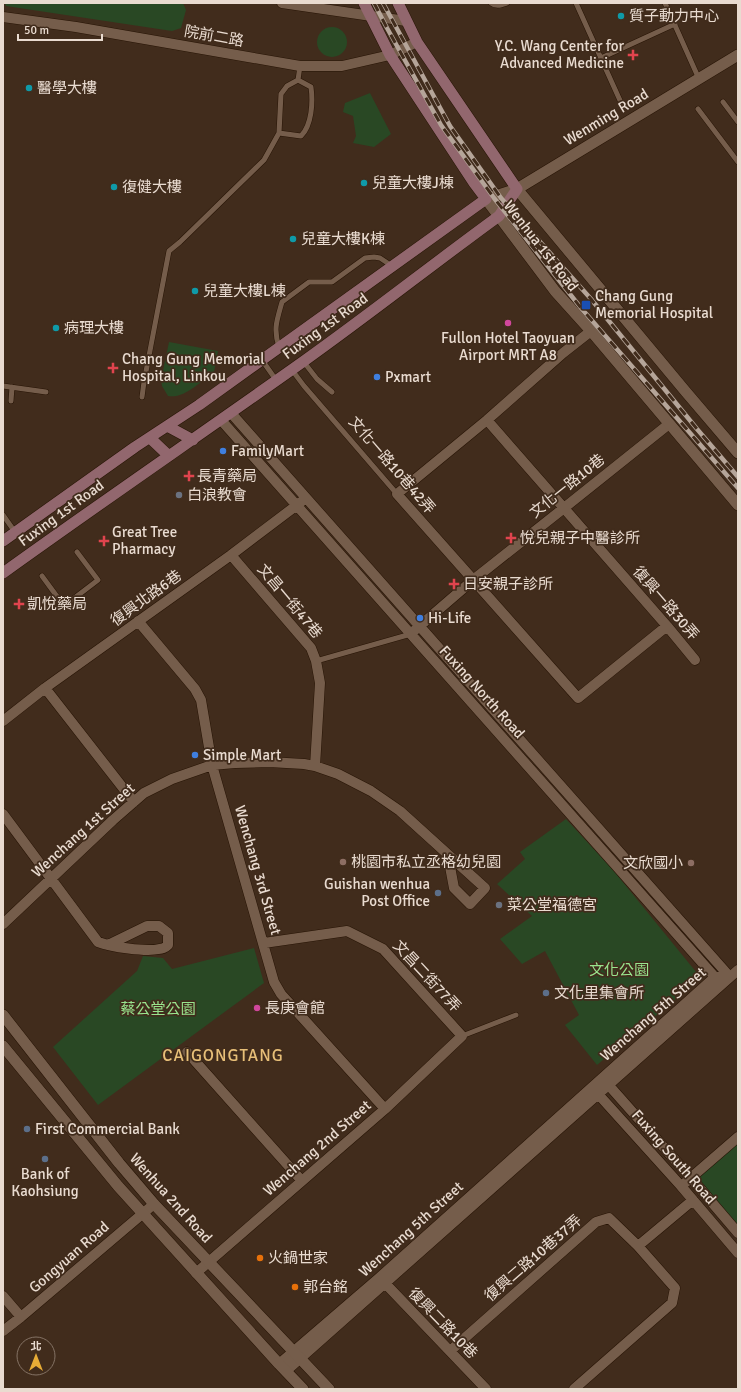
<svg xmlns="http://www.w3.org/2000/svg" width="741" height="1392" font-family="Signika,'Noto Sans TC',sans-serif">
  <style>
    .green { fill: #294824 }
    .lines { fill: none; stroke-linecap: round; stroke-linejoin: round }
    .service-casing { stroke: #271405; stroke-width: 6 }
    .minor-casing { stroke: #271405; stroke-width: 11 }
    .tertiary-casing { stroke: #271405; stroke-width: 12 }
    .secondary-casing { stroke: #271405; stroke-width: 12 }
    .service { stroke: #755d4b; stroke-width: 5 }
    .minor { stroke: #755d4b; stroke-width: 10 }
    .tertiary { stroke: #755d4b; stroke-width: 11 }
    .secondary { stroke: #92676e; stroke-width: 11 }
    .rail-casing { stroke: #b5a599; stroke-width: 4.5 }
    .rail { stroke: #412c1c; stroke-width: 3; stroke-dasharray: 9; stroke-linecap: butt }
    .culture-dot { fill: #0f9aa8; stroke: #412c1c; stroke-width: 1.5 }
    .health-dot { fill: #e0444e; stroke: #412c1c; stroke-width: 1.5 }
    .transit-dot { fill: #1a4fb4; stroke: #412c1c; stroke-width: 1.5 }
    .hotel-dot { fill: #d1479c; stroke: #412c1c; stroke-width: 1.5 }
    .shop-dot { fill: #3f7fe0; stroke: #412c1c; stroke-width: 1.5 }
    .worship-dot { fill: #6b7280; stroke: #412c1c; stroke-width: 1.5 }
    .education-dot { fill: #8d6e63; stroke: #412c1c; stroke-width: 1.5 }
    .service-dot { fill: #5c6f8a; stroke: #412c1c; stroke-width: 1.5 }
    .food-dot { fill: #e8710a; stroke: #412c1c; stroke-width: 1.5 }
    .labels { text-anchor: middle; dominant-baseline: central; stroke-width: 3.5; stroke-linejoin: round; paint-order: stroke }
    .poi-label { font-size: 15px; fill: #e9dbd0; stroke: #412c1c; text-anchor: start }
    .street-label { font-size: 15px; fill: #e9dbd0; stroke: #412c1c }
    .park-label { font-size: 15px; fill: #98e48d; stroke: #412c1c }
    .quarter-label { font-size: 17px; letter-spacing: 1px; fill: #e7bf78; stroke: #412c1c }
  </style>
  <rect width="100%" height="100%" fill="#412c1c"/>
  <path class="green" d="M5,3H183L186,10L181,28L172,31L6,6Z
    M317 42a15 15 0 1 1 30 0a15 15 0 1 1-30 0Z
    M370,93L391,134L374,147L353,143L356,136L353,116L343,112L345,103Z
    M169,342L218,351L214,372C201,381 185,399 168,396L162,386L161,380Z
    M566,819L613,870L701,978L597,1065L565,1025L579,1015L545,951L522,964L500,939L532,916L497,884L525,859L520,852Z
    M254,948L264,983L98,1105L53,1047L137,971L143,956L163,958L172,969Z
    M738,1142V1225L697,1177Z"/>
  <g class="lines">
    <defs>
      <path id="service" d="M491,3C496,7 501,5 507,3
        M576,3L623,107
        M665,3L699,79
        M601,58L675,24
        M723,102L738,122
        M698,109L738,162
        M279,133L301,136C312,125 313,102 311,87L298,80
        M279,347C273,329 277,320 282,302L309,282H332L365,258L374,257L380,258L392,266
        M262,360L276,380
        M303,361L317,379L332,392
        M292,370L304,386L397,494
        M3,386L46,392
        M142,397L144,382L169,251L180,242L264,160L279,133L281,94L287,86L298,80L300,66
        M11,401L12,387
        M3,515L15,532
        M42,576L64,606L98,580L77,552
        M316,661L411,634
        M462,1036L516,1015"/>
      <path id="minor" d="M282,3L406,21
        M3,17L76,27L300,66H342L390,55L417,42
        M591,331L563,353L487,420L397,494L578,698L667,626
        M231,413L730,977
        M221,420L721,984
        M487,420L667,626L695,660
        M231,555L311,648L316,661L320,683L315,766
        M138,621L195,689L201,700L212,765L274,982L281,994L385,1109
        M415,630L473,580L564,508L669,424
        M45,688L134,802
        M3,721L45,688L231,555L301,502
        M3,814L98,942C111,947 146,952 159,949C162,949 166,947 168,945V933L159,926H147L108,945
        M3,924L113,820L144,793L172,779L212,765L235,763L269,762L304,764L315,766L338,774L371,791L400,811L485,888L470,904L454,888L448,856
        M187,1052L302,1181
        M605,1081L691,1178L738,1233
        M595,1088L598,1094L681,1186L738,1253
        M686,1182L738,1137
        M196,1273L385,1109L462,1036L383,949L347,931L264,943
        M381,1279L486,1389
        M3,1296L21,1317
        M3,1331L21,1317L154,1204
        M450,1351L596,1222L609,1218L638,1246L693,1200
        M279,1364L379,1278L715,977H720
        M286,1371L738,970
        M574,1389L672,1303L675,1288L638,1246"/>
      <path id="tertiary" d="M738,55L517,189L486,199L555,291L591,331L738,505
        M517,189L686,392L738,453
        M3,1015L119,1163L154,1204L329,1389
        M3,1046L118,1186L279,1364L303,1389"/>
      <path id="secondary" d="M167,426L193,440
        M150,438L169,456
        M3,541L135,447L199,405L486,199L474,183L390,55L364,3
        M3,573C103,501 204,432 304,361C370,314 433,264 499,216L517,189L417,42L398,3"/>
    </defs>
    <use href="#service" class="service-casing"/>
    <use href="#minor" class="minor-casing"/>
    <use href="#tertiary" class="tertiary-casing"/>
    <use href="#secondary" class="secondary-casing"/>
    <use href="#service" class="service"/>
    <use href="#minor" class="minor"/>
    <use href="#tertiary" class="tertiary"/>
    <use href="#secondary" class="secondary"/>
    <defs>
      <path id="rail" d="M374,3L387,28L441,125L494,198L581,308L738,488
        M383,3L450,126L501,198L591,299L697,429L738,477"/>
    </defs>
    <use href="#rail" class="rail-casing"/>
    <use href="#rail" class="rail"/>
  </g>
  <g class="culture-dot">
    <circle cx="621" cy="16" r="4"/>
    <circle cx="29" cy="88" r="4"/>
    <circle cx="364" cy="183" r="4"/>
    <circle cx="114" cy="187" r="4"/>
    <circle cx="293" cy="239" r="4"/>
    <circle cx="195" cy="291" r="4"/>
    <circle cx="56" cy="328" r="4"/>
  </g>
  <g class="health-dot">
    <path d="M631 49h4v4h4v4h-4v4h-4v-4h-4v-4h4z"/>
    <path d="M111 362h4v4h4v4h-4v4h-4v-4h-4v-4h4z"/>
    <path d="M187 470h4v4h4v4h-4v4h-4v-4h-4v-4h4z"/>
    <path d="M509 532h4v4h4v4h-4v4h-4v-4h-4v-4h4z"/>
    <path d="M102 535h4v4h4v4h-4v4h-4v-4h-4v-4h4z"/>
    <path d="M452 578h4v4h4v4h-4v4h-4v-4h-4v-4h4z"/>
    <path d="M17 598h4v4h4v4h-4v4h-4v-4h-4v-4h4z"/>
  </g>
  <rect class="transit-dot" x="581" y="300" width="10" height="10" rx="2"/>
  <g class="hotel-dot">
    <circle cx="508" cy="323" r="4"/>
    <circle cx="257" cy="1008" r="4"/>
  </g>
  <g class="shop-dot">
    <circle cx="377" cy="377" r="4"/>
    <circle cx="223" cy="451" r="4"/>
    <circle cx="420" cy="618" r="4"/>
    <circle cx="195" cy="755" r="4"/>
  </g>
  <g class="worship-dot">
    <circle cx="179" cy="495" r="4"/>
    <circle cx="499" cy="905" r="4"/>
  </g>
  <g class="education-dot">
    <circle cx="343" cy="862" r="4"/>
    <circle cx="691" cy="863" r="4"/>
  </g>
  <g class="service-dot">
    <circle cx="438" cy="893" r="4"/>
    <circle cx="546" cy="993" r="4"/>
    <circle cx="27" cy="1129" r="4"/>
    <circle cx="45" cy="1159" r="4"/>
  </g>
  <g class="food-dot">
    <circle cx="260" cy="1258" r="4"/>
    <circle cx="295" cy="1287" r="4"/>
  </g>
  <g class="labels">
    <g class="poi-label">
      <text x="629" y="16">質子動力中心</text>
      <text x="624" y="46" text-anchor="end">Y.C. Wang Center for<tspan x="624" dy="17">Advanced Medicine</tspan></text>
      <text x="37" y="88">醫學大樓</text>
      <text x="372" y="183">兒童大樓J棟</text>
      <text x="122" y="187">復健大樓</text>
      <text x="301" y="239">兒童大樓K棟</text>
      <text x="203" y="291">兒童大樓L棟</text>
      <text x="595" y="296">Chang Gung<tspan x="595" dy="17">Memorial Hospital</tspan></text>
      <text x="64" y="328">病理大樓</text>
      <text x="508" y="338" text-anchor="middle">Fullon Hotel Taoyuan<tspan x="508" dy="17">Airport MRT A8</tspan></text>
      <text x="122" y="359">Chang Gung Memorial<tspan x="122" dy="17">Hospital, Linkou</tspan></text>
      <text x="385" y="377">Pxmart</text>
      <text x="231" y="451">FamilyMart</text>
      <text x="197" y="476">長青藥局</text>
      <text x="187" y="495">白浪教會</text>
      <text x="112" y="532">Great Tree<tspan x="112" dy="17">Pharmacy</tspan></text>
      <text x="520" y="538">悅兒親子中醫診所</text>
      <text x="463" y="584">日安親子診所</text>
      <text x="27" y="604">凱悅藥局</text>
      <text x="428" y="618">Hi-Life</text>
      <text x="203" y="755">Simple Mart</text>
      <text x="351" y="862">桃園市私立丞格幼兒園</text>
      <text x="683" y="863" text-anchor="end">文欣國小</text>
      <text x="430" y="884" text-anchor="end">Guishan wenhua<tspan x="430" dy="17">Post Office</tspan></text>
      <text x="507" y="905">菜公堂福德宮</text>
      <text x="554" y="993">文化里集會所</text>
      <text x="265" y="1008">長庚會館</text>
      <text x="35" y="1129">First Commercial Bank</text>
      <text x="45" y="1174" text-anchor="middle">Bank of<tspan x="45" dy="17">Kaohsiung</tspan></text>
      <text x="268" y="1258">火鍋世家</text>
      <text x="303" y="1287">郭台銘</text>
    </g>
    <g class="street-label">
      <text transform="translate(214 36) rotate(10)">院前二路</text>
      <text transform="translate(606 117) rotate(-31)">Wenming Road</text>
      <text transform="translate(541 246) rotate(52)">Wenhua 1st Road</text>
      <text transform="translate(325 326) rotate(-36)">Fuxing 1st Road</text>
      <text transform="translate(392 465) rotate(49)">文化一路10巷42弄</text>
      <text transform="translate(567 486) rotate(-39)">文化一路10巷</text>
      <text transform="translate(61 513) rotate(-36)">Fuxing 1st Road</text>
      <text transform="translate(146 598) rotate(-36)">復興北路6巷</text>
      <text transform="translate(290 601) rotate(50)">文昌一街47巷</text>
      <text transform="translate(666 603) rotate(49)">復興一路30弄</text>
      <text transform="translate(482 692) rotate(48)">Fuxing North Road</text>
      <text transform="translate(83 830) rotate(-42)">Wenchang 1st Street</text>
      <text transform="translate(258 870) rotate(74)">Wenchang 3rd Street</text>
      <text transform="translate(427 976) rotate(47)">文昌二街77弄</text>
      <text transform="translate(653 1014) rotate(-41)">Wenchang 5th Street</text>
      <text transform="translate(317 1148) rotate(-41)">Wenchang 2nd Street</text>
      <text transform="translate(674 1157) rotate(49)">Fuxing South Road</text>
      <text transform="translate(171 1198) rotate(48)">Wenhua 2nd Road</text>
      <text transform="translate(411 1229) rotate(-42)">Wenchang 5th Street</text>
      <text transform="translate(69 1257) rotate(-41)">Gongyuan Road</text>
      <text transform="translate(533 1258) rotate(-41)">復興二路10巷37弄</text>
      <text transform="translate(443 1323) rotate(46)">復興二路10巷</text>
    </g>
    <g class="park-label">
      <text x="619" y="970">文化公園</text>
      <text x="158" y="1009">蔡公堂公園</text>
    </g>
    <g class="quarter-label">
      <text x="223" y="1055">CAIGONGTANG</text>
    </g>
  </g>
  <rect width="741" height="1392" fill="none" stroke="#e9dbd0" stroke-width="8"/>
  <g transform="translate(36 1356)"><circle r="19" fill="#412c1c" stroke="#847264"/>
  <path d="M0-3L7 15L0 10L-7 15Z" fill="#e7ac36"/>
  <text y="-6" font-size="11" font-weight="bold" text-anchor="middle" fill="#e9dbd0">北</text>
  </g>
  <path d="M18 34v6h84v-6" fill="none" stroke="#e9dbd0" stroke-width="2"/>
  <text x="24" y="34" font-size="12" fill="#e9dbd0" stroke="#412c1c" stroke-width="3" paint-order="stroke">50 m</text>
</svg>
